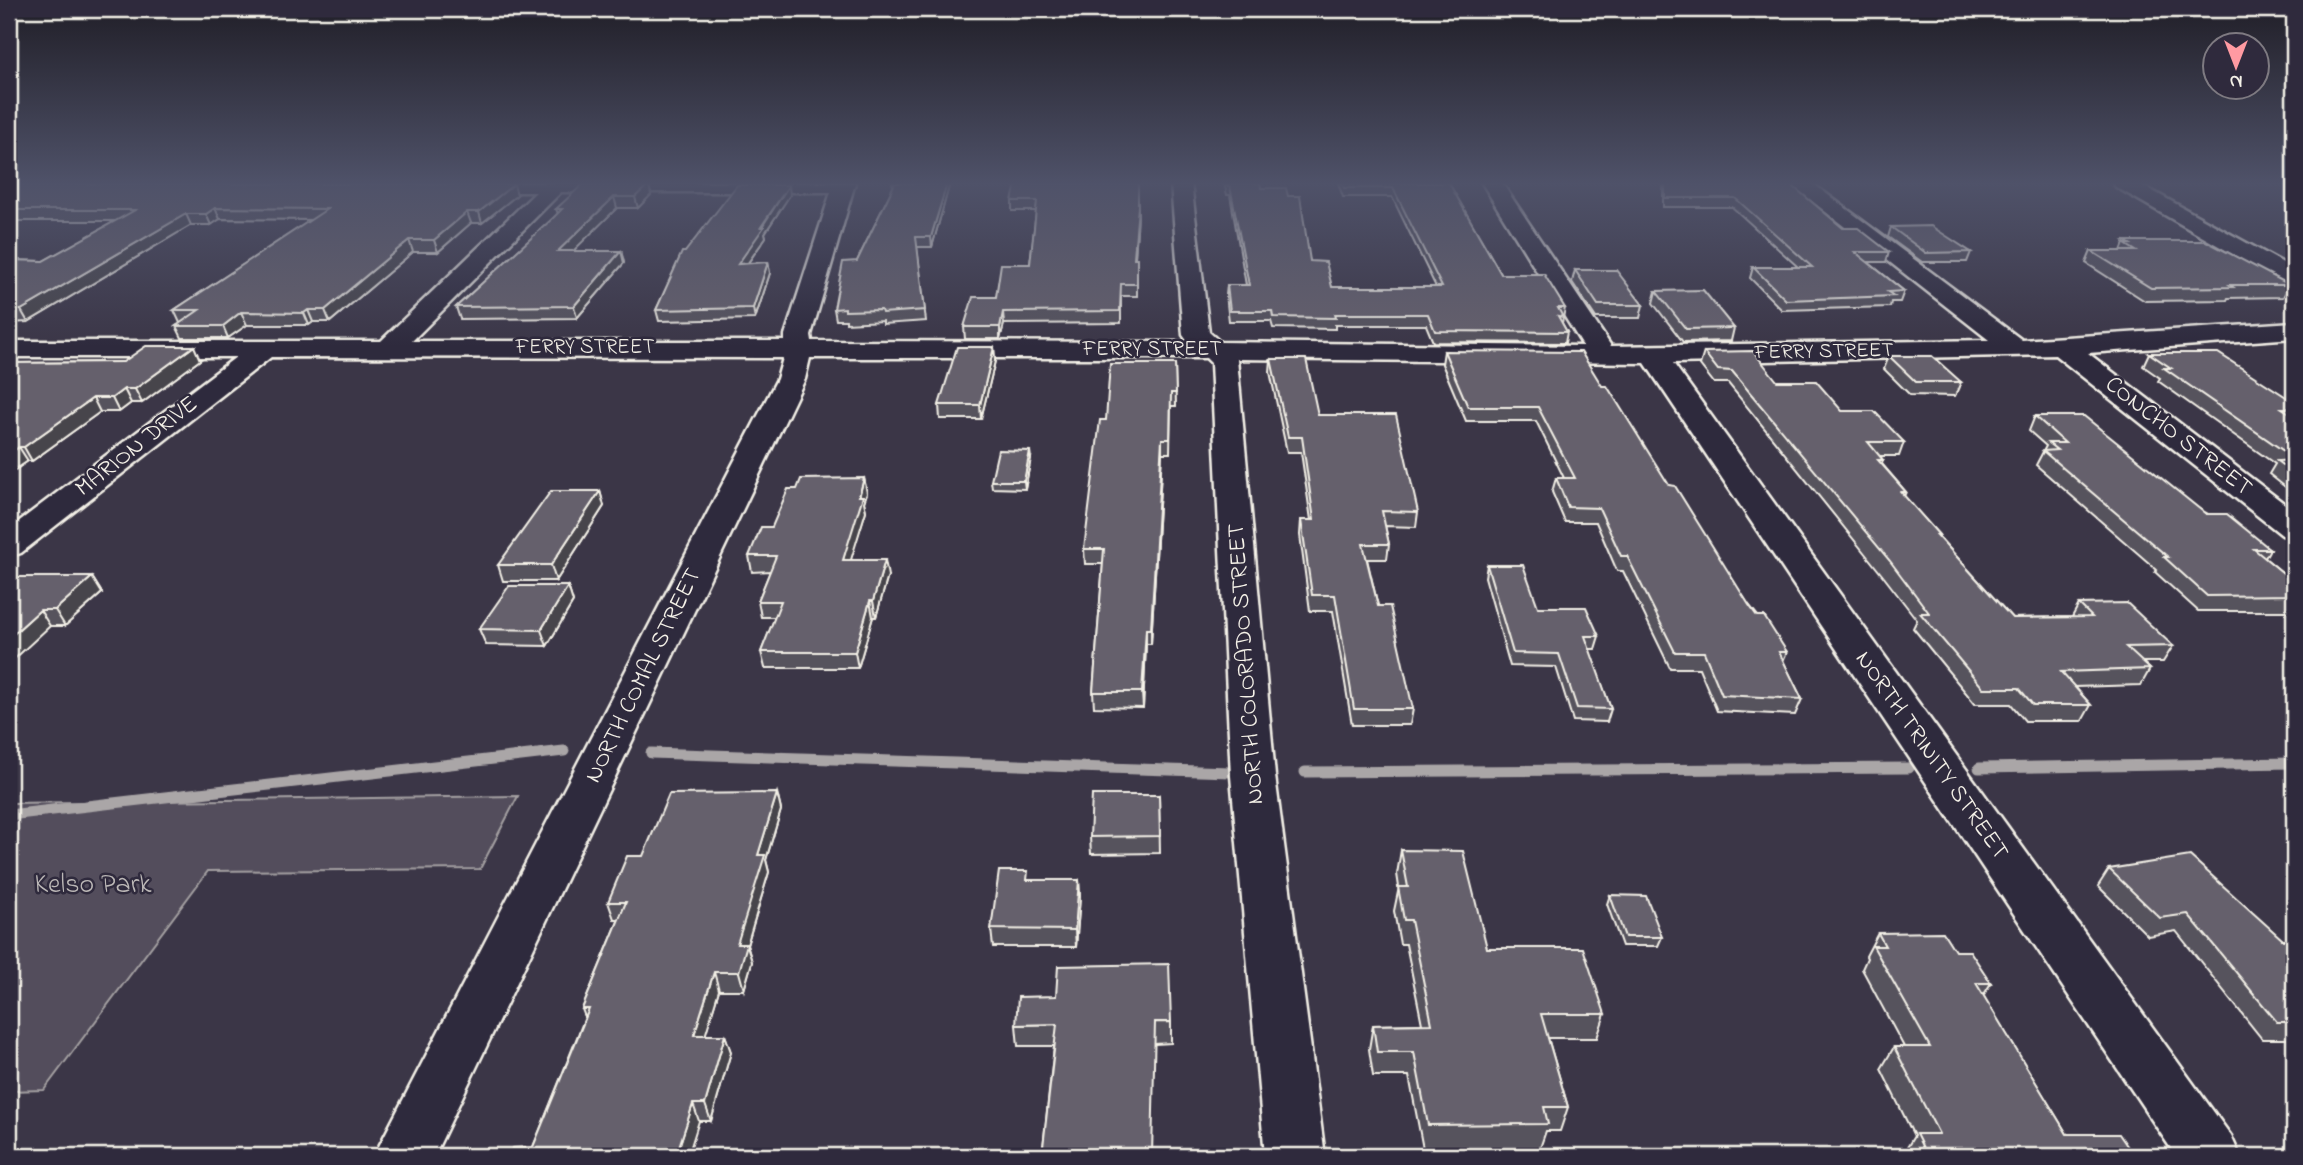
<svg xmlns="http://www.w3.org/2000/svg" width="2303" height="1165" font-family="'Indie Flower',sans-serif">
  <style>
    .green { fill: #534e5c; stroke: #a4a0a2; stroke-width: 2 }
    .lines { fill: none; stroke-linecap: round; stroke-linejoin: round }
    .stream { stroke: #aaa6a7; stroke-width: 11 }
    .minor-casing { stroke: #f4f1e8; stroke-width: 5 }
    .minor { fill: #2f2a3d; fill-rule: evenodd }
    .wall { fill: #57535d; stroke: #f4f1e8; stroke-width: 2 }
    .shaded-wall { fill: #47444c; stroke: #f4f1e8; stroke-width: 2 }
    .building { fill: #65616c; stroke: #f4f1e8; stroke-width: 2 }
    .labels { text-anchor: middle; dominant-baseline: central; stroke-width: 5; stroke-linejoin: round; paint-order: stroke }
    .far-street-label { font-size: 21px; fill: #f4f1e8; stroke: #2f2a3d }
    .street-label { font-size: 24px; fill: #f4f1e8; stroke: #2f2a3d }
    .near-park-label { font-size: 28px; fill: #bcb8b7; stroke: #2f2a3d }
  </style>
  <rect width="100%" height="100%" fill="#3b3647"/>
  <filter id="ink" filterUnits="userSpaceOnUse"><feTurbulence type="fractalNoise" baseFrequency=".0143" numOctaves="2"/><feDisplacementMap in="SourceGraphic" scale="14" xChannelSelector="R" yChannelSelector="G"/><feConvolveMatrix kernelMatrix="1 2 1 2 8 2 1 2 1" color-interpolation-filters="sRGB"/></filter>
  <g filter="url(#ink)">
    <path class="green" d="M518,796L480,869L208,871L44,1090L9,1091V803Z"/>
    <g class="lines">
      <path class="stream" d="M651,753L1230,772
        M1979,768L2294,763
        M1305,772L1909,768
        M9,815L564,751"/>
      <defs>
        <path id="minor" d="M457,183H855L811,335L812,341L1188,342L1183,335L1171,183H1191L1209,332L1220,342L1583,346L1482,183H1502L1611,346L1989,340L1789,183H1812L2022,340L2294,322V338L2088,353L2294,511V538L2282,535L2055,355L1673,363L2231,1136L2240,1156H2176L1645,363L1237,359L1275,776L1325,1156H1265L1231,776L1211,363L1206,358H810L805,379L434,1156H374L777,379L783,358L271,357L21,553L9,557V529L236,357H9V341H381L536,192H465L458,190L454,186ZM561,192H831L785,335V341H412Z
          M2113,183H2138L2294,269V286L2285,284L2116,187Z"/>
      </defs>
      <use href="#minor" class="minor-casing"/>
      <use href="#minor" class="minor"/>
    </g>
    <path class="wall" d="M9,183L517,195L482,223H471L438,252H413L330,322H313L309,325H247L228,338H182L176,326L181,323H180L174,310L311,220L220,219L211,225H191L28,322L9,323V260L43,261L115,221H9Z
      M892,183H950L932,247H917L926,321L883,324V321L846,323V320H836L834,309L893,187Z
      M1138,183V216L1135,258H1137V296H1121V323L1004,324L1000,339H965L964,327L1030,264L1036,211H1012V201Z
      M1224,183H1260L1261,188L1288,196L1310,261L1332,287H1436L1392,197H1343L1338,183H1449L1501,274L1565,308L1562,323L1567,332L1565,343L1433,342L1426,325H1335V329L1273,328L1271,321H1229L1226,295L1227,285H1246L1230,195H1227Z
      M1663,183H1789L1843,228L1889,252L1886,262H1868L1904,291L1900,302H1891L1890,307L1782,310L1750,278L1753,267H1798L1732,207H1663Z
      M649,184L651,195L638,208H617L572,251H621L624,263L577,318L460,319L456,307L558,214L556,209Z
      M790,195L765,233L766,237L748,263L768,262L770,273L755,319L659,321L656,310L685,252Z
      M1891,227L1971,252L1967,262H1922L1888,237Z
      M2125,241L2290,285L2283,297L2228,298L2227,300L2145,301L2086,263L2091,251H2121Z
      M1575,270L1643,305L1640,318H1596L1572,282Z
      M1656,291L1734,328L1731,341L1683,342L1653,303Z
      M994,347L995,361L981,419H940L939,405Z
      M1444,351L1602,386L1749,605L1787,652L1783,661L1802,699L1795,715L1717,711L1699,668H1670L1623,571H1617L1596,522H1565L1552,492L1556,478H1564L1536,421H1466L1442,364Z
      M1704,352L1777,381L1842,411L1904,442L1899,456H1880L1883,460L1882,464L1906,492L1904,496L1939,535V537L2012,618L2072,617L2079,604L2173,646L2163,662H2142L2150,669L2141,685L2075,687L2091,705L2082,721H2025L2011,704H1975L1913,628L1917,620L1883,576L1728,383H1714L1700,365Z
      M2149,353L2294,402V494L2269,474L2275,464L2158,381L2160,378L2143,366Z
      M1889,356L1961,382L1955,396L1910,395L1884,369Z
      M1271,359L1318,415L1418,512L1416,527L1385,526L1389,544L1387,559H1367L1378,606L1413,709L1410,725H1352L1333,611H1310L1300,535L1301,520H1311L1301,452H1287L1270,372Z
      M200,360L142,403H131L119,412H100L32,461H28L9,474V363L123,362Z
      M1175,364L1176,406H1171L1170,453H1162L1151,644H1146L1143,708L1094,707L1093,692L1103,564H1085L1084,549Z
      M2035,416L2270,549L2265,558L2294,582V611H2198L2155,572L2157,570L2036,465L2046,446L2029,431Z
      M1031,458L1025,489L992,488L991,481Z
      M864,478L867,493L864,502L866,511L850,560L888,576L876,617H873L858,668H765L761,652L775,617H761L758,601L770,571L752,572L749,556L772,527Z
      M600,491L604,506L556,581H503L498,565Z
      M1487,565L1538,607L1599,636L1595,649H1589L1611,709L1607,722L1573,721L1556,667L1510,666L1485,577Z
      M92,577L102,593L65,626H50L9,580Z
      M568,586L573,602L547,646L486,645L479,629Z
      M777,793L781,810L766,860L769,872L747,945L752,962L744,990H719L705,1035H725L731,1052L711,1121H699L533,1147L585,1017L582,1009L619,919H614L608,902L643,856Z
      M1159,795L1160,853L1091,854L1090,837Z
      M1401,850L1487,948L1605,1014L1597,1038H1548L1568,1107L1560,1131H1546L1540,1148L1423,1149L1409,1076H1373L1369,1049L1373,1025L1422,1024L1406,944H1400L1394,911L1399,887L1397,874Z
      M2109,869L2283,940H2294V1039H2262L2176,931L2148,936L2098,886Z
      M1079,880L1080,897L1076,947H993L991,929Z
      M1610,895L1662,937L1658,946H1622L1607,904Z
      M1878,933L1955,951L1991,983L1983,996L2067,1134L2134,1156H1902L1914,1136L1881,1069L1894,1047H1904L1862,969L1867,958L1866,956Z
      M1171,1022V1043L1155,1044L1043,1147L1054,1046H1018L1016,1025Z"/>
    <path class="shaded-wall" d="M947,183H950L932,247L931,237Z
      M514,184L517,195L482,223L479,212Z
      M649,184L651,195L638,208L635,197Z
      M789,185L790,195L765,233L766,237L740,274L738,264Z
      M614,197L617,208L561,263L558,251Z
      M1138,206V216L1134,270V258Z
      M215,208L220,219L211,225L206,214Z
      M467,212L471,223L438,252L434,240Z
      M186,214L191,225L28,322L21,310Z
      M409,240L413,252L330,322L325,310Z
      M621,251L624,263L577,318L574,306Z
      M768,262L770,273L755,319L753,308Z
      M308,310L313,322L309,325L304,313Z
      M241,312L247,325L228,338L223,326Z
      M1003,312L1004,324L1000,339V327Z
      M194,346L200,360L142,403L135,389Z
      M994,347L995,361L981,419L980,405Z
      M124,389L131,403L119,412L112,398Z
      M93,398L100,412L32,461L24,447Z
      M1162,439V453L1151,644V629Z
      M19,447L28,461L9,474V454Z
      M1030,451L1031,458L1025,489L1024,481Z
      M864,478L867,493L864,502L866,511L846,576L843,560Z
      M600,491L604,506L556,581L551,565Z
      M885,560L888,576L876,617L873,601Z
      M92,577L102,593L65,626L55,610Z
      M568,586L573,602L547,646L541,630Z
      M870,601L873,617L858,668L855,652Z
      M40,610L50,626L9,664V638Z
      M1146,629V644L1143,708L1142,692Z
      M777,793L781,810L766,860L769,872L747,945L752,962L744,990L739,972L737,944L758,855Z
      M1079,880L1080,897L1076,947L1075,930Z
      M714,972L719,990L700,1053L694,1035Z
      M725,1035L731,1052L711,1121L705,1104Z
      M693,1104L699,1121L688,1156H676Z"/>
    <path class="building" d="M9,183L514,184L479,212H467L434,240H409L325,310H308L304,313L241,312L223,326H176L199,310H174L327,209L215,208L206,214H186L21,310H9V260L43,261L135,210H9Z
      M895,183H947L931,237H916L925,310L882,313L881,310L845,311V308L834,309L843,262L857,261Z
      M1016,183H1138V206L1134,258H1137V284H1121L1120,311L1003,312L1000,327H964L973,297H996L1001,264H1030L1037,201H1012Z
      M1226,183H1260L1261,188H1286L1288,196H1300L1310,261L1326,262L1332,287H1442L1393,188H1344L1342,183H1449L1501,274H1544L1565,308H1558L1563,317L1558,316L1567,332L1435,331L1428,314H1335L1336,318L1273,317L1272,311H1230L1227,285H1249L1230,186H1227Z
      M1665,183H1789L1843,228H1858L1889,252H1855L1904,291L1888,292L1894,296L1786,300L1753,267H1812L1735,198H1665Z
      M583,184H649L635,197H614L558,251H621L574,306L456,307L553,218L562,209H556Z
      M737,185H789L761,227H764L738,264L768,262L753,308L656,310L682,252H685Z
      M1931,226L1971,252L1926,253L1891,227Z
      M2125,241H2206L2290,285H2230L2233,287L2151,288L2091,251H2136L2125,244H2130Z
      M1575,270H1616L1643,305H1598Z
      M1703,290L1734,328L1686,329L1656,291Z
      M146,346H194L135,389H124L112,398H93L24,447H19L9,454V363L123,362Z
      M957,347H994L980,405H939Z
      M1444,351L1581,352L1602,386H1607L1669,485L1675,486L1749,605L1757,616H1764L1787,652H1779L1802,699L1722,695L1704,652H1675L1627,556H1621L1599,508L1568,507L1556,478H1575L1538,407H1468Z
      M1753,351L1777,381H1816L1842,411H1874L1904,442H1868L1883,460H1878L1906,492H1901L1939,535H1937L2012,618L2092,617L2079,604L2127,603L2173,646L2126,647L2150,669L2061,672L2091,705H2033L2019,688H1983L1920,613H1929L1890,561L1732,371L1718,370L1704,352Z
      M2149,353H2218L2294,402V408H2282L2294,416V458L2164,368H2171Z
      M1889,356H1932L1961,382H1916Z
      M1271,359H1306L1318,415H1396L1418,512L1382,511L1389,544H1363L1378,606H1390L1413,709H1354L1335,595H1312L1301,520H1314L1302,437H1288Z
      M1110,364H1175L1176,393H1171L1170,439H1162L1151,629H1146L1142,692H1093L1104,549H1084L1100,420H1106Z
      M2035,416H2084L2206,514H2227L2270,549H2254L2294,582V595L2207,596L2164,557H2168L2043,451L2057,450L2048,443H2065Z
      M998,450L1030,451L1024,481H991Z
      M2294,460V474L2277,461Z
      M864,478L859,496H863L843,560H885L873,601H870L855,652H761L781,601H758L776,556H749L761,527H772L788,489H797L801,479Z
      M551,491H600L551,565H498Z
      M1487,565H1523L1538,607H1586L1599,636H1585L1611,709L1577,708L1559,654L1513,653Z
      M12,577H92L55,610H40L9,638V580Z
      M509,586H568L541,630L479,629Z
      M777,793L758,855H765L737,944H747L739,972H714L694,1035H725L705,1104H693L676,1156H509L513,1148L533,1147L589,1009H582L626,902H608L627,856H643L669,794Z
      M1092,795H1159L1160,836L1090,837Z
      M1401,850L1463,851L1487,948H1583L1605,1014H1541L1568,1107H1544L1548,1124L1428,1125L1414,1052H1377L1373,1025L1432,1024L1411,920H1404L1398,887H1408Z
      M2190,856L2283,940H2294V970H2292L2294,972V1022H2277L2188,914L2160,918L2109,869Z
      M999,871H1028L1027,880H1079L1075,930L991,929Z
      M1610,895L1646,896L1662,937H1625Z
      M1943,932L1955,951H1970L1991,983H1976L2067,1134H2119L2134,1156H1927L1916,1134H1939L1894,1047H1930L1873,946H1885L1878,933Z
      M1169,964L1171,1022H1155L1152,1156H1003L1004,1147H1043L1057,1024L1016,1025L1018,997L1056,996L1058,966Z"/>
  </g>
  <linearGradient id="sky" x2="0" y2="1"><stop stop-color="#201e27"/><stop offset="0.53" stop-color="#4f5269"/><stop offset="1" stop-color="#4f5269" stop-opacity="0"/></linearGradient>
  <rect width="2303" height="346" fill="url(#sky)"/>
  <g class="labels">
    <g class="far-street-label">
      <text x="585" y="348">FERRY STREET</text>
      <text x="1152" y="350">FERRY STREET</text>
      <text transform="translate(1824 352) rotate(-1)">FERRY STREET</text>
    </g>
    <g class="street-label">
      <text transform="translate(2178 437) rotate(38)">CONCHO STREET</text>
      <text transform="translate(137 447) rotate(-38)">MARION DRIVE</text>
      <text transform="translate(1247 664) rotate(-94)">NORTH COLORADO STREET</text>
      <text transform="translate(644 676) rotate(-64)">NORTH COMAL STREET</text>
      <text transform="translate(1931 756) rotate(55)">NORTH TRINITY STREET</text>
    </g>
    <g class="near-park-label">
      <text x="93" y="885">Kelso Park</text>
    </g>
  </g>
  <rect width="2303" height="1165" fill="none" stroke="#2f2a3d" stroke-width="35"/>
  <rect x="18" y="18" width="2268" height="1130" fill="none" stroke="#f4f1e8" stroke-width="2.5" filter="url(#ink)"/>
  <g transform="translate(2236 66) rotate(180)"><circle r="33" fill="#2f2a3d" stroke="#7e7a81" stroke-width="2"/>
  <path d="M0-5L12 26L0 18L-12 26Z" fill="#ff9aa2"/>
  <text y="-10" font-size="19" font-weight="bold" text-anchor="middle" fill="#f4f1e8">N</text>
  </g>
</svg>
